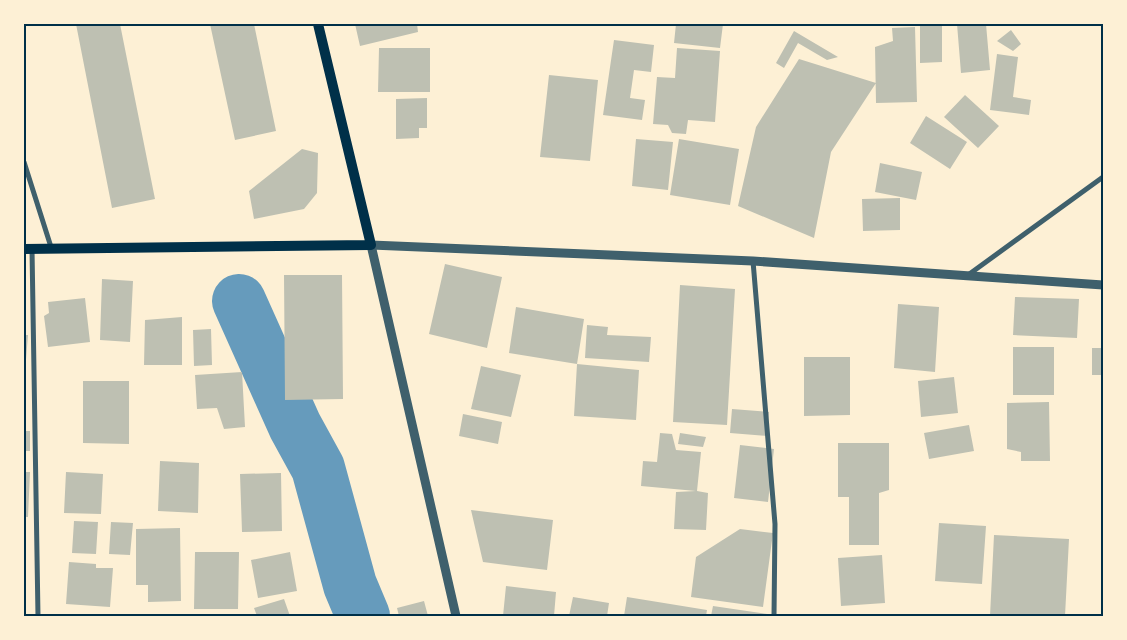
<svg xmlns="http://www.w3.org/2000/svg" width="1127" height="640" font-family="'Nunito Sans',sans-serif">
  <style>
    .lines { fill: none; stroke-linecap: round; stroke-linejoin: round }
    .river { stroke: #669bbc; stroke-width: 54 }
    .building { fill: #bec0b2 }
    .minor { stroke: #3f606c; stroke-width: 5 }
    .tertiary { stroke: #3f606c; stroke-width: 9 }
    .secondary { stroke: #003049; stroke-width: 10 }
    .neatline { fill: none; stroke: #003049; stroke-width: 2 }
  </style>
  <rect width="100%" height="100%" fill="#fdf0d5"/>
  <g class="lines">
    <path class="river" d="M239,301L295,426L318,468L350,585L363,616"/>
  </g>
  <path class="building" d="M76,24H120L155,199L112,208Z
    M210,24H254L276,131L235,140Z
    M355,24H417L418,32L360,46Z
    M676,24H723L720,48L674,43Z
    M920,24H942V62L920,63Z
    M957,24H986L990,70L961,73Z
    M915,27L917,102L876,103L875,47L893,41L892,28Z
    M1011,30L1021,44L1013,51L997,41Z
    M794,31L838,57L827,60L798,43L784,68L776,63Z
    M614,40L654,45L651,72L634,70L630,98L645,100L642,120L603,115Z
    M379,48H430V92H378Z
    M677,48L720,51L715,122L688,120L686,134L672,133L668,125L653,124L657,77L675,78Z
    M997,54L1018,57L1013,97L1031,100L1029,115L990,110Z
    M799,59L876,83L831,152L814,238L738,206L756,127Z
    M549,75L598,80L590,161L540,157Z
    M965,95L999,126L978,148L944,117Z
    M427,98V128H419V138L396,139V99Z
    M926,116L967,142L950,169L910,143Z
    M636,139L673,142L668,190L632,186Z
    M679,139L739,149L730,205L670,195Z
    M302,149L318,153L317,193L304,209L254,219L249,191Z
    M880,163L922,172L916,200L875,192Z
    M900,198V230L863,231L862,199Z
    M1102,243H1103V265L1101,264Z
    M445,264L502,277L487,348L429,334Z
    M284,275H342L343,399L285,400Z
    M102,279L133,281L130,342L100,340Z
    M680,285L735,289L727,425L673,422Z
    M1015,297L1079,299L1077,338L1013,335Z
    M85,298L90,342L48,347L44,316L49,313L48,302Z
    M898,304L939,307L935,372L894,368Z
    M516,307L584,319L577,364L509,353Z
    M182,317V365H144L145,320Z
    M587,325L608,327L607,335L651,337L649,362L585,358Z
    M211,329L212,365L194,366L193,330Z
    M24,335H28L25,372H24Z
    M1013,347H1054V395H1013Z
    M1092,348H1103V375H1092Z
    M804,357H850V415L804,416Z
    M577,364L639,370L636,420L574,416Z
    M481,366L521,375L511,417L471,409Z
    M242,372L245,427L224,429L217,408L197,409L195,375Z
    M954,377L958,413L921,417L918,381Z
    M83,381H129V444L83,443Z
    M1049,402L1050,461H1021V452L1007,449V403Z
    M732,409L769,412L767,436L730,433Z
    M463,414L502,422L498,444L459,436Z
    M969,425L974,451L929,459L924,433Z
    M24,431H30V451H24Z
    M660,433L672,434L676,450L701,452L697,491L708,493L706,530L674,529L676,492L696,491L641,486L643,461L657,462Z
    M680,433L706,437L703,447L678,444Z
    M838,443H889V490L879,493V545H849V497H838Z
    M740,445L774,449L768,502L734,498Z
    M160,461L199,463L198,513L158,511Z
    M24,472H30L28,517H24Z
    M66,472L103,474L101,514L64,513Z
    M281,473L282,531L242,532L240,474Z
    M471,510L553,520L547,570L483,562Z
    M74,521L98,522L96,554L72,553Z
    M111,522L133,523L130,555L109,554Z
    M939,523L986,526L982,584L935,581Z
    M180,528L181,601L148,602V585H136V529Z
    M740,529L773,533L763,607L691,597L696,557Z
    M994,535L1069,539L1065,616H990Z
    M195,552H239L238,609H194Z
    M290,552L297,591L258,598L251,560Z
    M882,555L885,603L841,606L838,558Z
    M69,562L96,564V568H113L110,607L66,604Z
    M506,586L556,592L554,616H503Z
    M573,597L609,603L607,616H569Z
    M627,597L707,610L706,616H624Z
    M284,599L290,616H257L254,608Z
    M424,601L428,616H399L397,608Z
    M713,606L774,615V616H711Z"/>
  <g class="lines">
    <path class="minor" d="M24,162L51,247
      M32,249L38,616
      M753,261L775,524L774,616
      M968,275L1103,177"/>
    <path class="tertiary" d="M456,616L371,245L753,261L1103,285"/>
    <path class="secondary" d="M24,249L371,245L318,24"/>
  </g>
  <rect width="1127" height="640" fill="none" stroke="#fdf0d5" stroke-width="50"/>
  <rect x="25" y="25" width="1077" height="590" class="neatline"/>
</svg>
